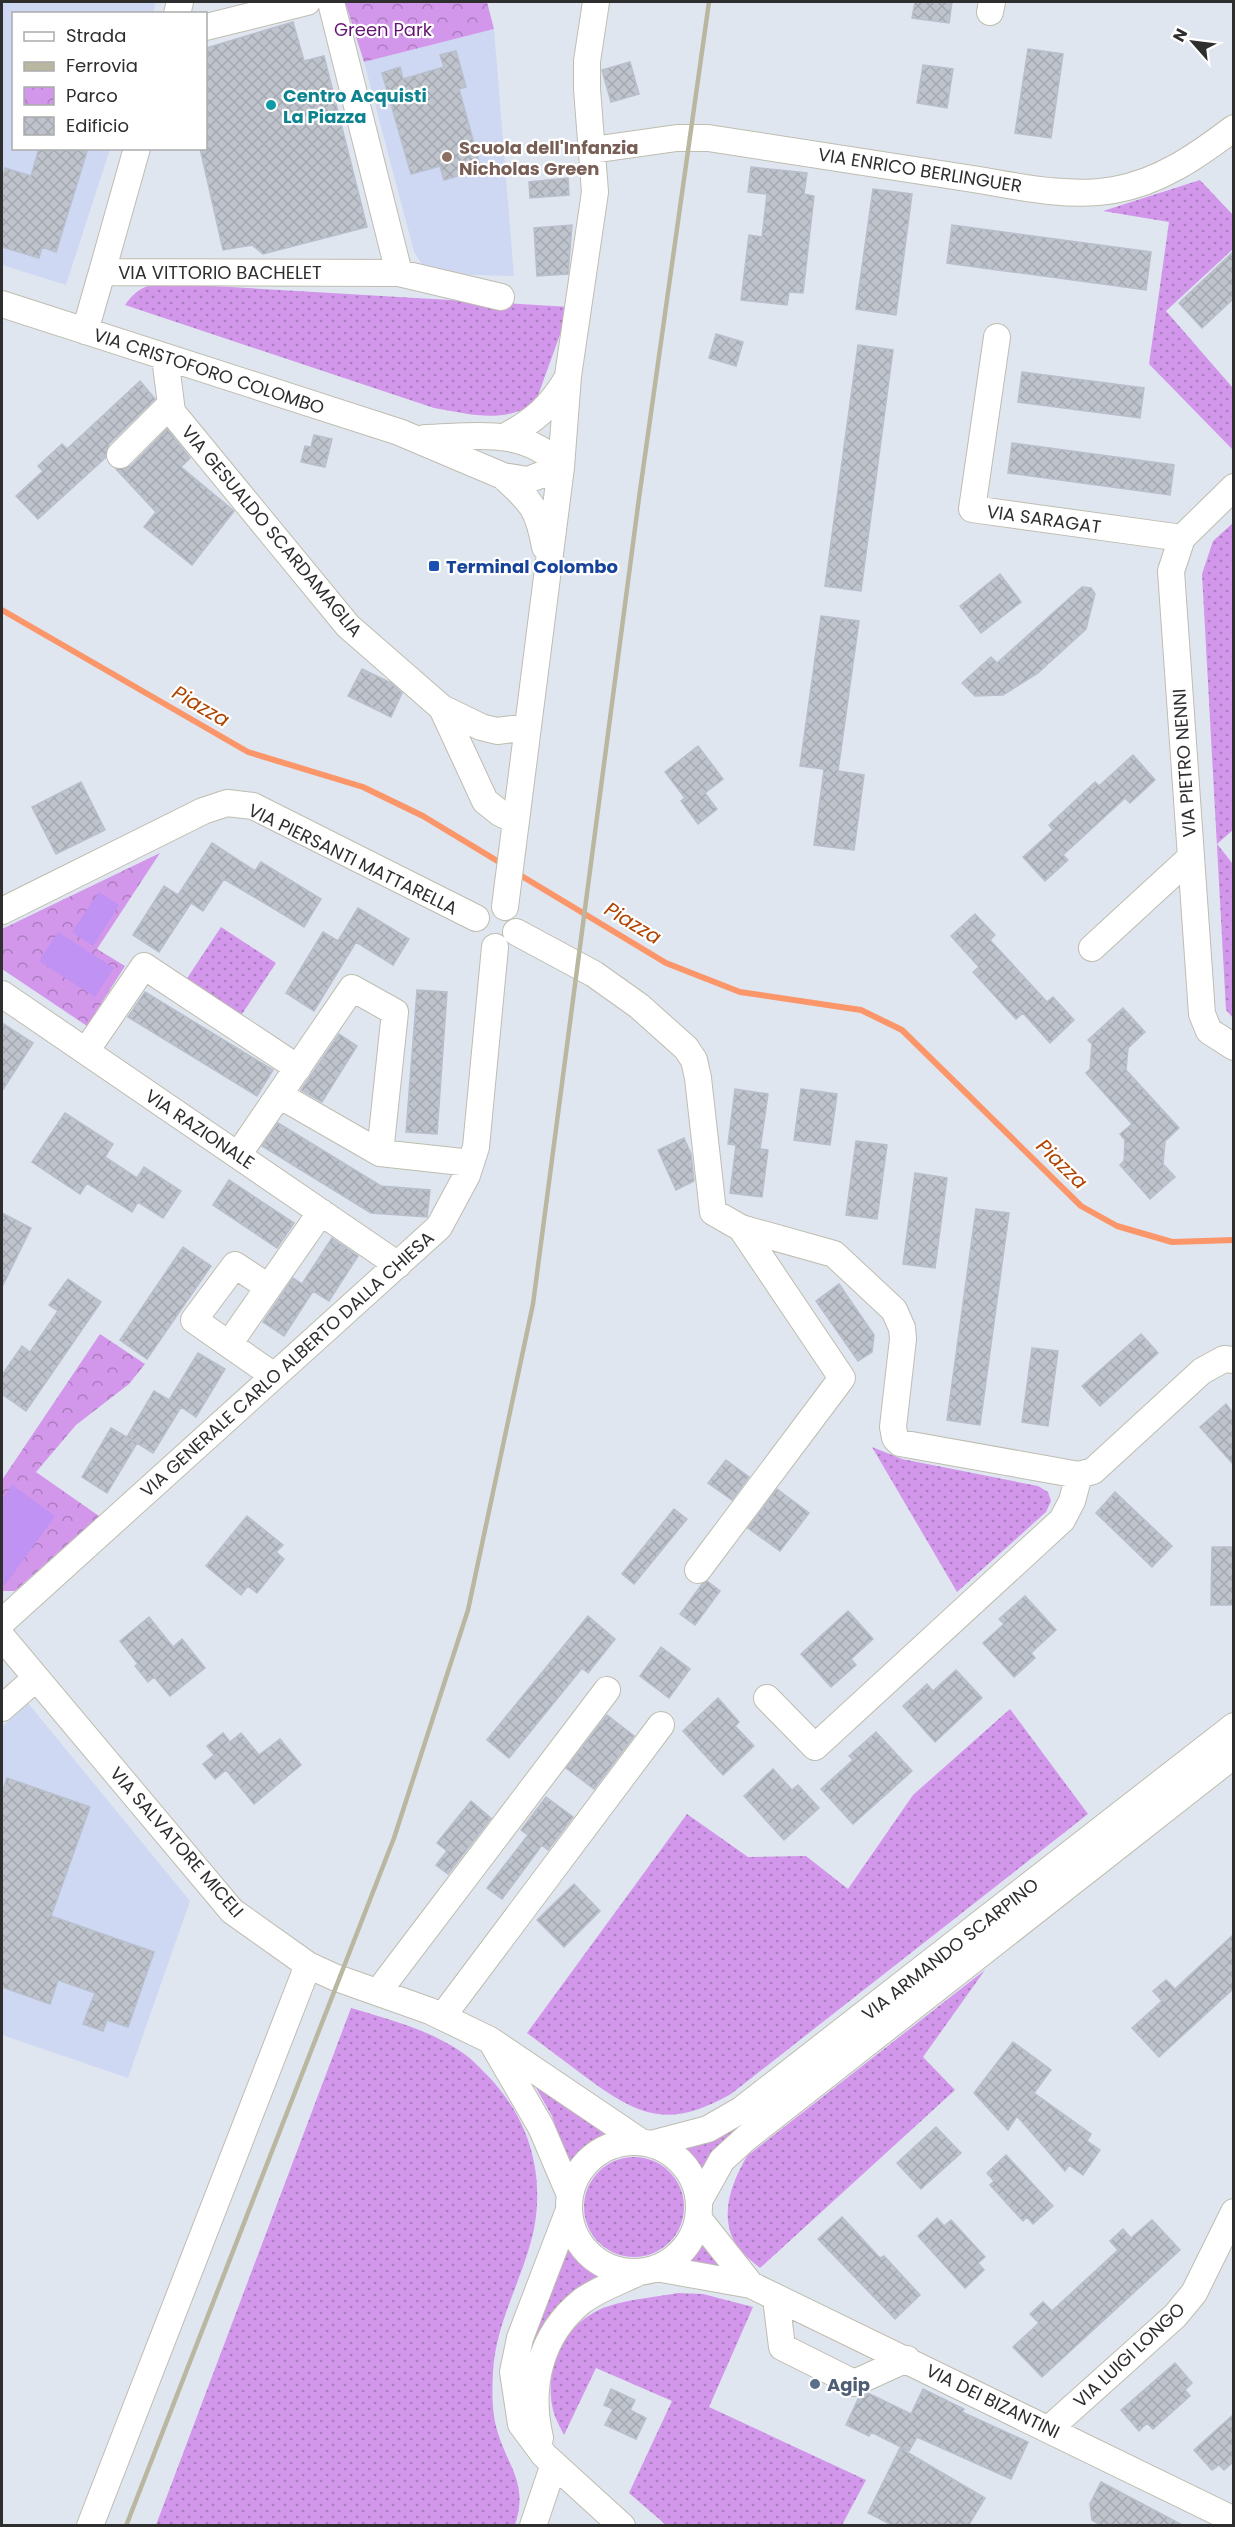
<svg xmlns="http://www.w3.org/2000/svg" width="1235" height="2527" font-family="Poppins,sans-serif">
  <style>
    .education { fill: #ced8f3 }
    .grass { fill: url(#grass-dots) }
    .park { fill: url(#park-crowns) }
    .pitch { fill: #bf92f3 }
    .lines { fill: none; stroke-linecap: round; stroke-linejoin: round }
    .stream { stroke: #fb966a; stroke-width: 6 }
    .building { fill: url(#building-cross-hatch); stroke: #b8bfcc; stroke-width: 1.5 }
    .minor-casing { stroke: #bebdaf; stroke-width: 28 }
    .minor { stroke: #fff; stroke-width: 26 }
    .rail { stroke: #bab7a1; stroke-width: 4.5 }
    .culture-dot { fill: #0f9aa8; stroke: #fff; stroke-width: 2 }
    .education-dot { fill: #8d6e63; stroke: #fff; stroke-width: 2 }
    .transit-dot { fill: #1a4fb4; stroke: #fff; stroke-width: 2 }
    .service-dot { fill: #5c6f8a; stroke: #fff; stroke-width: 2 }
    .labels { text-anchor: middle; dominant-baseline: central; stroke-width: 4.5; stroke-linejoin: round; paint-order: stroke }
    .park-label { font-size: 18px; fill: #651375; stroke: #fff }
    .culture-label { font-size: 18px; font-weight: bold; fill: #0d838f; stroke: #fff; text-anchor: start }
    .education-label { font-size: 18px; font-weight: bold; fill: #785e54; stroke: #fff; text-anchor: start }
    .street-label { font-size: 18px; fill: #2e2e2e; stroke: #fff }
    .transit-label { font-size: 18px; font-weight: bold; fill: #164399; stroke: #fff; text-anchor: start }
    .service-label { font-size: 18px; font-weight: bold; fill: #4e5e75; stroke: #fff; text-anchor: start }
    .water-label { font-size: 20px; font-style: italic; fill: #b04400; stroke: #fff }
  </style>
  <defs>
    <pattern id="grass-dots" width="8" height="8" patternUnits="userSpaceOnUse" patternTransform="scale(1.5)"><rect width="8" height="8" fill="#d297eb"/><path d="M2 2h.1M6 6h.1" fill="none" stroke="#ab7cbf" stroke-width="1.8" stroke-linecap="round"/></pattern>
    <pattern id="park-crowns" width="20" height="18" patternUnits="userSpaceOnUse" patternTransform="scale(1.5)"><rect width="20" height="18" fill="#d297eb"/><path d="M2 6a3 3 0 1 1 6 0M12 15a3 3 0 1 1 6 0" fill="none" stroke="#ab7cbf"/></pattern>
    <pattern id="building-cross-hatch" width="8" height="8" patternUnits="userSpaceOnUse" patternTransform="scale(1.5)"><rect width="8" height="8" fill="#bfc3cc"/><path d="M0 0l8 8M0 8l8-8" fill="none" stroke="#a4a8b0"/></pattern>
  </defs>
  <rect width="100%" height="100%" fill="#e0e6f0"/>
  <path class="education" d="M2,2H156L153,13L14,14V148L110,149L66,285L2,265Z
    M494,29L514,276L449,274L423,266L414,252L364,62Z
    M28,1703L190,1901L128,2078L2,2035V1727Z"/>
  <path class="grass" d="M1200,180L1233,215V249L1166,311L1233,388V450L1149,364L1169,222L1103,211Z
    M162,283L570,307L536,401C507,425 469,414 434,408L125,305C136,290 144,285 162,283Z
    M1233,523L1234,829L1217,844L1233,864V1018L1226,1010L1202,574L1213,541Z
    M221,927L276,963L234,1026L180,989Z
    M872,1447L902,1459L1038,1486L1048,1492L1051,1501L1046,1512L957,1592Z
    M1010,1709L1088,1814L731,2094C669,2129 640,2117 587,2078C567,2063 547,2048 527,2033L687,1814L748,1857L806,1856L848,1889L913,1795Z
    M985,1970L923,2057L955,2090L760,2268C753,2262 745,2256 739,2249C717,2219 731,2184 747,2156Z
    M351,2008C388,2019 427,2029 460,2051C470,2057 479,2067 487,2075C528,2117 545,2171 534,2229C524,2277 495,2323 493,2373C492,2389 492,2406 495,2422C504,2464 530,2480 515,2525H156Z
    M531,2079L612,2138L587,2151L571,2170L567,2169L552,2116Z
    M744,2122L717,2151L700,2180L694,2167L675,2147Z
    M584 2207a50 50 0 1 1 100 0a50 50 0 1 1-100 0Z
    M567,2235C577,2256 592,2267 613,2276C579,2296 552,2308 534,2344L529,2346Z
    M700,2237L723,2268L679,2266L687,2258Z
    M678,2293L703,2294L753,2307L709,2407L866,2480L842,2525H666L629,2493L672,2401L596,2368L564,2435C560,2427 555,2418 553,2410C543,2367 566,2319 609,2306C631,2299 656,2297 678,2293Z"/>
  <path class="park" d="M345,2H487L494,29L364,62Z
    M160,853L97,949L125,966L87,1026L2,969V929Z
    M100,1334L145,1364L129,1384L76,1425L36,1472L99,1516L15,1591H2V1480Z"/>
  <path class="pitch" d="M99,892L119,905L93,946L72,932Z
    M58,932L114,968L95,997L39,961Z
    M12,1485L55,1516L5,1585L2,1583V1500Z"/>
  <g class="lines">
    <path class="stream" d="M2,610L248,752L363,787L423,816L504,865
      M515,872L666,963L740,992L861,1010L902,1030L1081,1206L1117,1226L1172,1242L1234,1240"/>
  </g>
  <path class="building" d="M915,2H952L949,23L912,18Z
    M293,22L304,61L324,56L367,227L263,254L252,245L223,250L200,148H206V48Z
    M1028,49L1063,54L1051,138L1015,133Z
    M456,51L466,87L459,89L481,169L444,180L440,166L411,174L382,73L400,67L403,79L444,67L440,55Z
    M630,62L639,94L611,102L602,70Z
    M923,65L953,69L947,108L917,103Z
    M39,148H88L56,252L42,247L39,258L2,247V181L5,168L31,176Z
    M751,167L807,173L804,194L814,196L803,293L789,292L787,305L741,300L749,235L762,237L767,194L748,192Z
    M568,178L569,195L530,198L529,182Z
    M873,189L912,194L896,315L856,309Z
    M572,225L568,274L537,276L534,228Z
    M952,225L1151,252L1146,290L947,263Z
    M1233,252V299L1202,328L1179,303Z
    M716,334L743,342L736,366L709,358Z
    M858,345L893,350L861,591L825,586Z
    M1022,372L1144,388L1140,418L1018,402Z
    M140,381L155,399L109,444L105,458L38,519L16,496L43,471L38,466L62,444L67,449Z
    M167,429L190,458L181,467L234,511L192,565L144,527L156,512L116,469L131,466Z
    M314,435L332,439L325,467L301,462L305,446L311,447Z
    M1012,443L1174,465L1170,495L1008,473Z
    M1000,574L1021,602L981,633L960,606Z
    M1082,587L1091,588L1095,594L1086,629L1038,673L1003,695L975,696L962,683L991,657L997,663Z
    M821,616L859,621L838,771L864,775L854,850L814,845L824,769L800,766Z
    M362,669L391,683L402,693L391,717L348,696Z
    M698,746L723,779L705,793L717,809L698,824L681,801L685,798L665,772Z
    M1133,755L1155,780L1130,803L1125,798L1063,855L1068,860L1045,881L1023,857L1053,830L1049,825L1095,782L1099,786Z
    M81,782L105,830L56,854L32,807Z
    M212,843L255,871L261,862L321,899L304,927L224,879L203,911L191,903L159,952L133,935L164,886L178,895Z
    M358,908L409,939L393,965L356,942L314,1011L286,993L323,932L338,941Z
    M975,914L995,935L990,940L1047,1002L1053,997L1074,1020L1050,1043L1023,1013L1016,1019L973,972L979,967L951,936Z
    M417,990L447,992L437,1134L406,1132Z
    M145,992L273,1070L257,1096L128,1017Z
    M1123,1008L1145,1032L1128,1048L1126,1070L1179,1128L1165,1141L1163,1164L1175,1177L1150,1199L1120,1165L1124,1161L1125,1140L1120,1134L1132,1124L1086,1073L1090,1069L1092,1044L1088,1040Z
    M2,1023L33,1043L2,1091Z
    M339,1034L357,1046L322,1102L301,1090Z
    M735,1089L768,1094L760,1149L768,1150L762,1197L730,1193L736,1145L728,1144Z
    M801,1089L837,1094L830,1145L794,1140Z
    M65,1113L113,1144L105,1157L137,1178L144,1167L181,1191L163,1218L138,1202L132,1212L87,1183L80,1194L32,1162Z
    M278,1123L381,1186L430,1190L427,1217L371,1213L262,1146Z
    M684,1138L691,1154L694,1181L676,1190L658,1150Z
    M856,1141L887,1145L877,1219L846,1215Z
    M915,1173L947,1178L935,1268L903,1264Z
    M229,1180L294,1223L277,1248L213,1205Z
    M976,1209L1009,1213L980,1425L947,1420Z
    M2,1213L31,1228L2,1287Z
    M332,1238L358,1256L329,1301L313,1291L284,1336L263,1322L293,1278L302,1284Z
    M183,1247L211,1266L147,1359L120,1340Z
    M68,1279L101,1302L26,1411L2,1394V1375L22,1346L30,1352L58,1311L49,1305Z
    M839,1284L874,1335L872,1352L858,1361L816,1301Z
    M1141,1334L1158,1353L1100,1406L1082,1386Z
    M1032,1348L1058,1351L1048,1426L1022,1422Z
    M198,1353L225,1369L196,1417L181,1407L153,1453L127,1437L154,1391L171,1401L169,1400Z
    M1226,1404L1233,1413V1464L1200,1427Z
    M111,1428L137,1443L107,1493L82,1477Z
    M726,1460L749,1477L732,1500L708,1483Z
    M777,1489L809,1513L780,1551L748,1528Z
    M1115,1492L1172,1546L1152,1567L1096,1513Z
    M674,1509L687,1519L634,1584L622,1574Z
    M247,1516L283,1545L276,1552L284,1559L257,1593L248,1586L241,1595L206,1566Z
    M1212,1547H1233V1605H1211Z
    M707,1581L720,1591L695,1625L680,1614L702,1584Z
    M1025,1596L1056,1630L1031,1653L1035,1658L1014,1677L983,1643L1004,1624L999,1619Z
    M848,1611L873,1639L851,1659L856,1665L831,1687L801,1654Z
    M588,1616L615,1639L588,1673L582,1668L509,1758L487,1740Z
    M149,1617L173,1647L182,1639L205,1668L170,1696L154,1677L148,1682L135,1666L138,1664L120,1641Z
    M661,1647L690,1669L669,1698L640,1676Z
    M956,1670L982,1698L935,1742L903,1706L927,1684L933,1691Z
    M718,1698L739,1722L735,1726L754,1746L723,1775L683,1731Z
    M607,1715L634,1736L594,1789L566,1768Z
    M876,1732L912,1771L853,1824L821,1789L853,1760L849,1756Z
    M223,1733L230,1742L241,1733L259,1755L280,1739L301,1765L254,1804L226,1770L215,1779L203,1764L214,1755L207,1746Z
    M773,1769L792,1790L798,1785L819,1808L784,1840L744,1796Z
    M7,1778L90,1807L51,1916L154,1952L128,2027L107,2020L103,2031L83,2024L95,1993L58,1980L50,2004L2,1987V1793Z
    M546,1797L573,1817L548,1850L542,1845L502,1899L487,1888L528,1835L521,1830Z
    M471,1801L491,1818L448,1874L436,1865L447,1851L437,1843Z
    M574,1884L600,1911L564,1947L537,1920Z
    M1233,1935V1989L1159,2057L1132,2028L1162,2001L1153,1991L1166,1980L1175,1989Z
    M1013,2042L1051,2070L1034,2093L1091,2134L1087,2141L1100,2150L1083,2175L1069,2165L1065,2171L1017,2116L1008,2130L974,2093Z
    M936,2127L961,2153L921,2189L897,2163Z
    M1006,2155L1053,2206L1033,2224L1027,2217L1023,2221L990,2185L994,2181L987,2173Z
    M842,2217L880,2258L884,2256L920,2295L895,2319L818,2239Z
    M937,2218L944,2226L951,2220L985,2257L978,2263L984,2270L965,2288L918,2236Z
    M1152,2220L1180,2250L1042,2377L1013,2347L1039,2323L1030,2314L1043,2302L1052,2311L1118,2250L1110,2241L1123,2229L1131,2238Z
    M1175,2363L1192,2383L1185,2390L1190,2396L1153,2429L1147,2423L1139,2431L1121,2410Z
    M611,2389L635,2400L630,2410L646,2418L636,2439L605,2425L613,2409L604,2405Z
    M923,2389L964,2409L962,2412L1028,2442L1011,2479L917,2437L909,2451L871,2432L869,2436L846,2425L859,2397L868,2393L911,2414Z
    M1233,2415V2462L1224,2470L1219,2465L1212,2470L1194,2450Z
    M900,2448L985,2498L968,2526H894L868,2513Z
    M1101,2482L1184,2526H1103L1092,2520L1090,2504Z"/>
  <g class="lines">
    <defs>
      <path id="minor" d="M331,2L399,273
        M990,12L992,2
        M177,14L180,2
        M206,27L307,2
        M592,150L677,138H708C792,151 876,164 960,177C1009,184 1064,199 1114,190C1160,182 1197,156 1234,128
        M102,272L137,148
        M2,304L399,432L503,476L528,480L561,467
        M85,331L102,272L399,273L501,297
        M997,337L972,509L1182,538
        M165,357L172,412L348,626L442,708L481,727L497,731L528,727
        M506,436C534,421 551,406 567,379
        M425,438C473,437 527,426 561,467
        M120,455L170,405
        M503,476C532,503 538,508 545,547
        M1234,487L1182,538L1171,571L1202,1014L1209,1031L1234,1047
        M442,708L485,801L500,813L516,821
        M505,907L561,467L568,376L595,192L587,89V61L596,2
        M2,911L203,811L227,803L253,806L476,918
        M516,932L594,974L639,1006L686,1048L694,1060L698,1078L713,1212L741,1228L834,1254L894,1310L902,1328L903,1339L893,1427L895,1438L900,1443L1079,1475L1093,1471L1202,1371L1224,1359L1234,1360
        M1092,948L1191,857
        M2,994L398,1265
        M86,1051L144,966L298,1068
        M279,1095L380,1153L471,1163
        M238,1155L352,988L395,1012L380,1153
        M268,1287L235,1265L194,1320L274,1376
        M229,1344L321,1212
        M698,1570L842,1378L741,1228
        M2,1622L439,1227L467,1175L476,1147L495,947
        M2,1637L232,1911L308,1965L334,1977L430,2011L490,2040L641,2142
        M767,1698L815,1747L1062,1520L1072,1501L1079,1475
        M2,1708L36,1678
        M378,1992L607,1690
        M442,2017L661,1725
        M494,2046L541,2127L570,2195
        M569 2207a65 65 0 1 1 130 0a65 65 0 1 1-130 0Z
        M651,2144L708,2129L741,2110L1234,1726
        M699,2201L722,2160L746,2138L1234,1755
        M569,2210L520,2338L513,2372L521,2424L544,2455L622,2526
        M698,2218L751,2285
        M656,2268L751,2285L1234,2520
        M776,2298L782,2347L854,2383L907,2359
        M1050,2428L1175,2316L1194,2293L1234,2212
        M540,2438C528,2386 540,2335 582,2301C598,2289 621,2281 639,2272
        M90,2526L308,1965
        M533,2526L554,2464"/>
    </defs>
    <use href="#minor" class="minor-casing"/>
    <use href="#minor" class="minor"/>
    <path class="rail" d="M126,2526L394,1838L468,1610L533,1304L639,498L709,2"/>
  </g>
  <circle class="culture-dot" cx="271" cy="105" r="6"/>
  <circle class="education-dot" cx="447" cy="157" r="6"/>
  <rect class="transit-dot" x="428" y="560" width="12" height="12" rx="3"/>
  <circle class="service-dot" cx="815" cy="2384" r="6"/>
  <g class="labels">
    <g class="park-label">
      <text x="383" y="29">Green Park</text>
    </g>
    <g class="culture-label">
      <text x="283" y="95">Centro Acquisti<tspan x="283" dy="21">La Piazza</tspan></text>
    </g>
    <g class="education-label">
      <text x="459" y="147">Scuola dell'Infanzia<tspan x="459" dy="21">Nicholas Green</tspan></text>
    </g>
    <g class="street-label">
      <text transform="translate(920 170) rotate(9)">VIA ENRICO BERLINGUER</text>
      <text x="220" y="272">VIA VITTORIO BACHELET</text>
      <text transform="translate(209 371) rotate(18)">VIA CRISTOFORO COLOMBO</text>
      <text transform="translate(1044 519) rotate(8)">VIA SARAGAT</text>
      <text transform="translate(272 531) rotate(50)">VIA GESUALDO SCARDAMAGLIA</text>
      <text transform="translate(1184 763) rotate(-94)">VIA PIETRO NENNI</text>
      <text transform="translate(353 859) rotate(26)">VIA PIERSANTI MATTARELLA</text>
      <text transform="translate(200 1129) rotate(34)">VIA RAZIONALE</text>
      <text transform="translate(287 1364) rotate(-42)">VIA GENERALE CARLO ALBERTO DALLA CHIESA</text>
      <text transform="translate(177 1842) rotate(49)">VIA SALVATORE MICELI</text>
      <text transform="translate(950 1949) rotate(-38)">VIA ARMANDO SCARPINO</text>
      <text transform="translate(1129 2355) rotate(-43)">VIA LUIGI LONGO</text>
      <text transform="translate(993 2401) rotate(26)">VIA DEI BIZANTINI</text>
    </g>
    <g class="transit-label">
      <text x="446" y="566">Terminal Colombo</text>
    </g>
    <g class="service-label">
      <text x="827" y="2384">Agip</text>
    </g>
    <g class="water-label">
      <text transform="translate(201 706) rotate(30)">Piazza</text>
      <text transform="translate(633 923) rotate(31)">Piazza</text>
      <text transform="translate(1062 1164) rotate(44)">Piazza</text>
    </g>
  </g>
  <rect width="1235" height="2527" fill="none" stroke="#2e2e2e" stroke-width="6"/>
  <rect x="12" y="12" width="195" height="138" fill="#ffffff" stroke="#ababab" stroke-width="1.5"/>
  <rect x="24" y="32" width="30" height="9" fill="#ffffff" stroke="#ababab" stroke-width="1.5"/>
  <text x="66" y="42" font-size="18" fill="#2e2e2e">Strada</text>
  <rect x="24" y="62" width="30" height="9" fill="#bab7a1" stroke="#ababab" stroke-width="1.5"/>
  <text x="66" y="72" font-size="18" fill="#2e2e2e">Ferrovia</text>
  <rect x="24" y="87" width="30" height="18" fill="url(#park-crowns)" stroke="#ababab" stroke-width="1.5"/>
  <text x="66" y="102" font-size="18" fill="#2e2e2e">Parco</text>
  <rect x="24" y="117" width="30" height="18" fill="url(#building-cross-hatch)" stroke="#ababab" stroke-width="1.5"/>
  <text x="66" y="132" font-size="18" fill="#2e2e2e">Edificio</text>
  <g transform="translate(1193 42) rotate(298)" stroke="#ffffff" stroke-width="4.5" paint-order="stroke">
  <path d="M0-4.5L10 22L0 15L-10 22Z" fill="#2e2e2e"/>
  <text y="-9" font-size="16" font-weight="bold" text-anchor="middle" fill="#2e2e2e">N</text>
  </g>
</svg>
